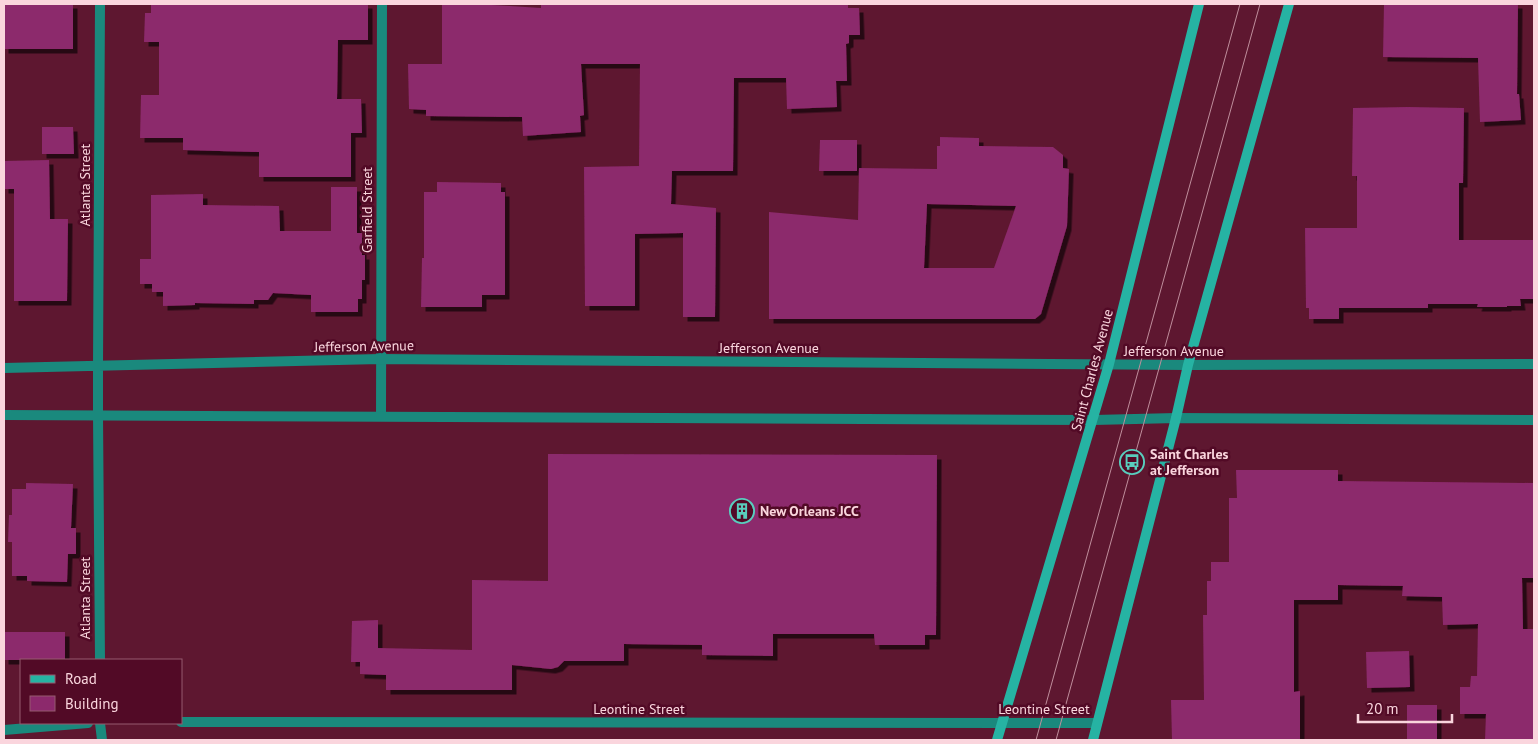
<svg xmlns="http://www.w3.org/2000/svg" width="1538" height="744" font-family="'PT Sans',sans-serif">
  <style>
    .building { fill: #8c296c; fill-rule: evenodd; filter: url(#shadow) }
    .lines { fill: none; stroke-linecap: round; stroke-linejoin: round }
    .service { stroke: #1a897d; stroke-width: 10 }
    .minor { stroke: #1a897d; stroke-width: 10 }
    .tertiary { stroke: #1a897d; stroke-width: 10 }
    .secondary { stroke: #26b3a3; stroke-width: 10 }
    .tram { stroke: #bf8e9c; stroke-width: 1 }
    .labels { text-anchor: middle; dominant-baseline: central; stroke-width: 5; stroke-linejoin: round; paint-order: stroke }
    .street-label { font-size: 14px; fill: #fad5dd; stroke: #520a26 }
    .poi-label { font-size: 14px; font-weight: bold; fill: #fad5dd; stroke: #520a26; text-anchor: start }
  </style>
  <defs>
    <filter id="shadow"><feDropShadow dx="4.5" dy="4.5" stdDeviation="0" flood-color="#0009"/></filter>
  </defs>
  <rect width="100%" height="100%" fill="#5e1730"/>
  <path class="building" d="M4,4H73V49H4Z
    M151,4H368V40H338L337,99H361L362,133H351V177H259V152L183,150V138H140L141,95H159V42H144L145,13H151Z
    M442,4H492V5L541,8V4H848V8H859L860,35H849V43L846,44L847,81H836L837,107L787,109L786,78H734L733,171H672L671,204L716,208L715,317H683V233L635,234V306H585L584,167L639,166L640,64H581L584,115L580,116L581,132L523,136L522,117L426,116V110L409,109L408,64H442Z
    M1384,4H1518L1517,94H1519L1521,120L1480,122L1478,58L1383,57Z
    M1408,107L1464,108L1463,183H1459V240H1534V299H1520L1521,306H1507V307H1477L1478,304H1428V308H1339V319H1309V308H1306L1305,228H1357V176H1352L1353,108Z
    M42,127H73L74,154H42Z
    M940,137L979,138V146L1053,147L1063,155V168L1069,169L1067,226L1041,314L1035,319H769V212L858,220L859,168L937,169V146H940ZM927,204L1016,206L994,268H924Z
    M820,140H857V171H819Z
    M49,160L50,219H68L67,301H14V189H4V161Z
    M437,182L501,183V192H505V295H482V307H421L422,258H424V192H437Z
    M331,187H357V233H362V255H365V280H362V299H358V312H311V295L273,293L268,300H254V304L195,303V305L163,306V292H152V284H140V259H151V195L203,194V205L279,206L280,231H331Z
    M548,454L937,455L936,635H925V645H875L874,634H773V656L702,655V645L624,644V661H564L558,667L551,669L512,665V690H386V675L360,674V662H351L352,621L378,620V648L472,650V580L548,581Z
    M1236,470H1338V481L1534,483V578H1522L1523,629H1534V740H1485L1486,714H1460V687H1470L1471,676H1477L1478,624L1443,625L1442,597L1402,596L1403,586L1338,585V600H1294V692L1300,691V740H1172L1171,700H1204L1203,615H1207V581H1211V562H1229V498H1237Z
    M26,483L73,484L71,528H76V554H68L67,582L27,581V576H12V542H8L9,515H12V489H26Z
    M4,632H65V660H4Z
    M1409,651L1410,687L1367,688L1366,652Z
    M1407,705H1437V740H1407Z"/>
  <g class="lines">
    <path class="service" d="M100,723L102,740"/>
    <path class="minor" d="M98,366L100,4
      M98,415L100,660
      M381,416L382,4
      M181,722L1097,723
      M4,730L88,723"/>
    <path class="tertiary" d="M4,368L380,359L1188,365L1534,364
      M4,415L1094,420L1176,418L1534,420
      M98,415V366"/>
    <path class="secondary" d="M997,740L1109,364L1199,4
      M1093,740L1176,418L1188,365L1289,4"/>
    <path class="tram" d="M1036,740L1240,4
      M1056,740L1260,4"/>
  </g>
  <defs>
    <symbol id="bus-ring" viewBox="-11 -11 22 22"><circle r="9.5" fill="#520a26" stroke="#59cebe" stroke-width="1.5"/><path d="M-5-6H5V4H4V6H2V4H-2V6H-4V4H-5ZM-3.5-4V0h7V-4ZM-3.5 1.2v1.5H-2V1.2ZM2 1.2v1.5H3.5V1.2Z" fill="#59cebe"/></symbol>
    <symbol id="building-ring" viewBox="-11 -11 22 22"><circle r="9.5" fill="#520a26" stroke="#59cebe" stroke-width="1.5"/><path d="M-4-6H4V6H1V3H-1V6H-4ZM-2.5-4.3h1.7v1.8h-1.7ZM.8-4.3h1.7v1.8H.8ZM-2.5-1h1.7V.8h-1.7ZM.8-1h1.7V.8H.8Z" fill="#59cebe"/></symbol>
  </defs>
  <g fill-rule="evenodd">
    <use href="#bus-ring" x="1118" y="448" width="28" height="28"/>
    <use href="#building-ring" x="728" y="497" width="28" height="28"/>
  </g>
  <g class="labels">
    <g class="street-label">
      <text transform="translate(85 185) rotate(-90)">Atlanta Street</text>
      <text transform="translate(367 210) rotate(-90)">Garfield Street</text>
      <text transform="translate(364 346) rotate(-1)">Jefferson Avenue</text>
      <text x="769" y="348">Jefferson Avenue</text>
      <text x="1174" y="351">Jefferson Avenue</text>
      <text transform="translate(1092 370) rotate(-75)">Saint Charles Avenue</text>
      <text transform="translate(85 598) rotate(-90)">Atlanta Street</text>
      <text x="639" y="709">Leontine Street</text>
      <text x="1044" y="709">Leontine Street</text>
    </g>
    <g class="poi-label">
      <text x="1150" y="454">Saint Charles<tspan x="1150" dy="16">at Jefferson</tspan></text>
      <text x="760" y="511">New Orleans JCC</text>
    </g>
  </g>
  <rect width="1538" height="744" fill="none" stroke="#fad5dd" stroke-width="10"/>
  <rect x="20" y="659" width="162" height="65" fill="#520a26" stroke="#955b6f"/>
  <rect x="30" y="675" width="25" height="8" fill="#26b3a3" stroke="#955b6f"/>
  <text x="65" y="684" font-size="15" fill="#fad5dd">Road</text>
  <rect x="30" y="696" width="25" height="15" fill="#8c296c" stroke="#955b6f"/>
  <text x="65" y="709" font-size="15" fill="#fad5dd">Building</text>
  <path d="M1358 714v8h94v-8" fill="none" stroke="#fad5dd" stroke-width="2.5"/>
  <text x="1366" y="714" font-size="15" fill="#fad5dd" stroke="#520a26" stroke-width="4" paint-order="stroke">20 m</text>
</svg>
